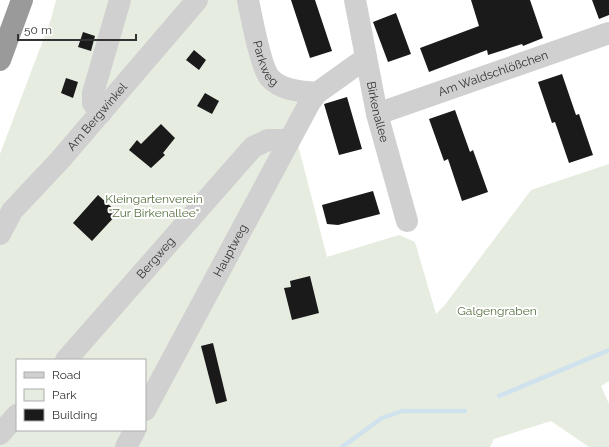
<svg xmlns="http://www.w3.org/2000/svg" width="609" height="447" font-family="Raleway,sans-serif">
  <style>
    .green { fill: #e6ecdf; fill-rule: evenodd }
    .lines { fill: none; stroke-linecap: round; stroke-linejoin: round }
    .stream { stroke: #cfe2ee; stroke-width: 4.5 }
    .building { fill: #1a1a1a }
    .minor { stroke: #d0d0d0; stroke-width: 22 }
    .highway { stroke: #9a9a9a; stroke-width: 22 }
    .labels { text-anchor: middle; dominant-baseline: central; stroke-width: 4; stroke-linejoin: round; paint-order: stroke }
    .street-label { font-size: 12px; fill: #333; stroke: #fff }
    .park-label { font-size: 12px; fill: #56703f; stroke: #fff }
  </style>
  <rect width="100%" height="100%" fill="#fff"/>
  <path class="green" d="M56,0H254L273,76L320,99L297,141L327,257L399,235L415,242L436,314L444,306L531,190L609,164V381L601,386L609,404V447H589L551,421L494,439L490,447H0V154L51,19ZM17,360H145V430H17Z"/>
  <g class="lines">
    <path class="stream" d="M499,396L609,350
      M342,447L382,418L402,411H465"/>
  </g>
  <path class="building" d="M291,0H315L332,51L310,58Z
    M471,0H530L543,38L523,46L522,44L488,55L487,50L429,72L420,48L479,26Z
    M592,0H609V15L599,19Z
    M396,13L411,54L388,62L373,22Z
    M83,32L95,36L91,51L78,47Z
    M194,50L206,60L199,70L186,60Z
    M562,74L576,115L579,114L593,155L569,163L555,122L552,123L538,82Z
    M66,78L78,82L73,98L61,93Z
    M205,93L219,101L212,114L197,106Z
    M347,97L362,149L339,155L324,104Z
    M455,110L470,152L473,150L488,192L462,201L448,159L444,161L429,119Z
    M161,124L175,138L163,153L165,155L151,168L129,150L137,140L141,144Z
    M373,191L380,214L338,225L327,224L322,205Z
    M98,195L118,213L92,241L73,223Z
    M310,276L319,313L292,320L284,288L291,287L290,281Z
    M213,343L227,401L216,404L201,346Z"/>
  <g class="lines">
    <g class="minor">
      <path id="s1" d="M248,0C251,15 261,68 270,78C282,91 301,91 317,93"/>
      <path id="s2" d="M355,0L377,114L407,221"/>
      <path d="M101,113L93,103V93L120,0"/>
      <path id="s3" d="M377,114L609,33"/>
      <path id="s4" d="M0,234L12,211L60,160L197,0"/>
      <path id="s5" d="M66,360L253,147L268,140H289"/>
      <path id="s6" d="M145,410L310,102L317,93L366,58"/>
      <path d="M0,434L17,415"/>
      <path d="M126,447L135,430"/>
    </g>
    <path class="highway" d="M0,60L22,0"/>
  </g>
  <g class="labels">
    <g class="street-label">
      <text stroke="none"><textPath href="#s1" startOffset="66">Parkweg</textPath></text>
      <text stroke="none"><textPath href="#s3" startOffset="123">Am Waldschlößchen</textPath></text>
      <text stroke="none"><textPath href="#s2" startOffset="114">Birkenallee</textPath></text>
      <text stroke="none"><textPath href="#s4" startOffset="153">Am Bergwinkel</textPath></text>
      <text stroke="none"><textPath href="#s6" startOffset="181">Hauptweg</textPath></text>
      <text stroke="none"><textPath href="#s5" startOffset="136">Bergweg</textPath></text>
    </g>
    <g class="park-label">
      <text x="154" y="199">Kleingartenverein<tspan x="154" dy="14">"Zur Birkenallee"</tspan></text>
      <text x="497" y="311">Galgengraben</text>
    </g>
  </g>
  <rect x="16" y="359" width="130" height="72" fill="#ffffff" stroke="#adadad"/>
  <rect x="24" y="372" width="20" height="6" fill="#d0d0d0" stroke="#adadad"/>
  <text x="52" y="379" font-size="12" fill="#333333">Road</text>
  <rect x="24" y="389" width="20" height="12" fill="#e6ecdf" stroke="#adadad"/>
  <text x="52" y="399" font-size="12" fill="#333333">Park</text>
  <rect x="24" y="409" width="20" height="12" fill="#1a1a1a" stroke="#adadad"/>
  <text x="52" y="419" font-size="12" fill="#333333">Building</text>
  <path d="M18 34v6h118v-6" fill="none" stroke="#333333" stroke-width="2"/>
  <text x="24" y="34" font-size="12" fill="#333333" stroke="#ffffff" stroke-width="3" paint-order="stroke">50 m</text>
</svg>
